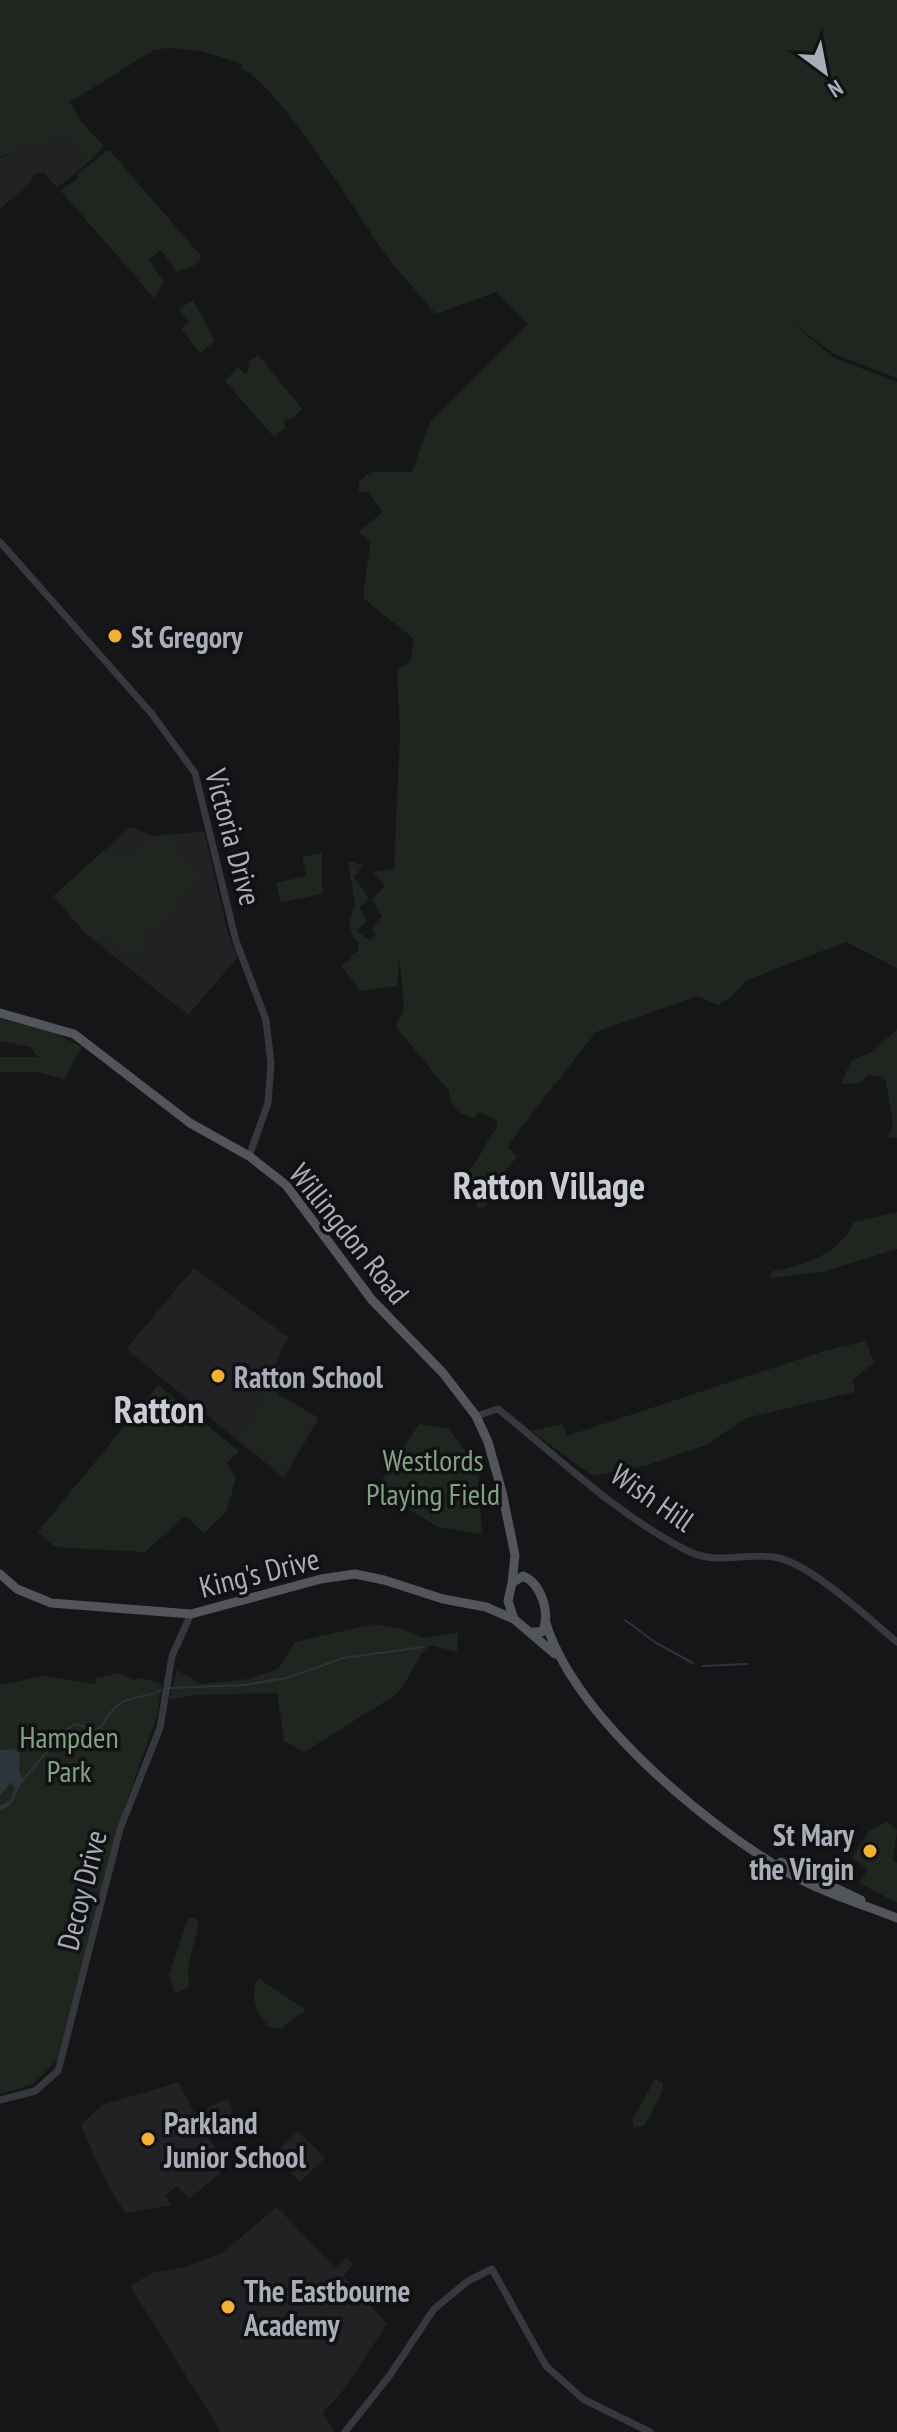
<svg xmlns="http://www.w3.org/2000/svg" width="897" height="2432" font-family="'PT Sans Narrow',sans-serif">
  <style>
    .built { fill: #222225 }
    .green { fill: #1e261f }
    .water { fill: #2c353c }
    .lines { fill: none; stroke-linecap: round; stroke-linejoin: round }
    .stream { stroke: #2c353c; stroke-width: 2 }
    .tertiary { stroke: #37383d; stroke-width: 7 }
    .primary { stroke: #53555c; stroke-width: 9 }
    .poi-dot { fill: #f2b134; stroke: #111113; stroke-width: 3 }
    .labels { text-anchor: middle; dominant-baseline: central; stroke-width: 7; stroke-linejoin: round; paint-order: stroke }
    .poi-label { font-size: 30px; font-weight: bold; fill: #a8adb8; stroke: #111113; text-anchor: start }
    .street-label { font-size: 30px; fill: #a8adb8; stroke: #111113 }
    .park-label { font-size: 30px; fill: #7fa381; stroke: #111113 }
    .district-label { font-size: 38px; font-weight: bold; fill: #c9ccd4; stroke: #111113 }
  </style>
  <rect width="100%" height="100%" fill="#161618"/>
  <path class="built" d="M66,133L89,162L57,188L44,172L34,175L31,182L0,209V158L41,138L47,144Z
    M130,827L155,836L204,831L228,934L238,957L188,1015L86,934L53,896Z
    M194,1268L289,1338L281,1349L277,1364L282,1368L273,1384L280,1389L278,1394L319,1418L284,1478L126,1349Z
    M179,2082L194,2113L228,2099L234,2113L201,2127L228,2166L189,2199L177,2186L165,2196L172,2205L125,2213L102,2174L81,2125L102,2105Z
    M298,2131L325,2158L300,2182L273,2155Z
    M277,2207L334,2267L331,2271L347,2258L353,2264L343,2276L387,2324L345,2388L323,2413L334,2432H221L130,2286L154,2272L181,2268L222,2253Z"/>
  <path class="green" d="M0,0H897V378L834,354L791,322L834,358L897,382V968L846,942L752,978C736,987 737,995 718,1005L698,996L596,1032L518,1131L508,1147L517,1157L500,1177L485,1207L478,1208L475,1194L463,1175C481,1163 484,1141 498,1126L496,1120L480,1112L473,1118C458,1115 449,1105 449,1091L395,1026L404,1011L400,961L397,986L361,991L341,966L351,959L350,955L358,951L359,942L353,939L349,921L355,904L348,861L363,865L354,877L369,898L360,908L366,921L357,931L370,941L376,935L372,927L382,917L372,899L385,886L373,872L394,869L400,733L397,670L410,662L414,639L363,598L370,543L359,531L383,512L368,492H359V481L371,472H412L430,422L528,324L496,292L436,314C419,294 400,274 384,252C357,214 277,83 241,68L243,64C216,55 182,44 154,50L70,102L82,123L104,146L89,162L66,133L46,144L41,139L0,157Z
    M106,151H110L201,256L199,263L177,272L161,250L149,259L163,281L155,299L60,190L79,178L77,175Z
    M193,300L215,341L200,353L181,329L189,322L179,309Z
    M258,355L302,409L292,419L284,420L285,428L274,437L225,381L238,367L245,374L249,370L248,362Z
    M173,835L176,861H184L196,869L195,881L171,908L173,910L159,928L152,924L144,934L150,939L143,948L146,951L135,958L108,937L95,940L57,899V893L110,847L123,860L130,859C145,845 152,838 173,835Z
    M322,853V894L281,903L276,883L306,876L302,857Z
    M0,1019L53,1032L82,1047L64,1079L38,1072H0V1057H38L31,1047L0,1041Z
    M897,1029V1138L888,1137L893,1124L886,1081L881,1076L868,1075L859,1083L841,1084L851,1061L873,1051Z
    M897,1212V1249L822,1272L769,1278L773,1271C804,1266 841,1253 854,1222Z
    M866,1341L874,1363L853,1379L855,1392L746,1418L706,1445L648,1465L593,1476L531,1431L563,1424L567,1436L824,1351Z
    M158,1385L239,1451L227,1463L236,1478L226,1512L204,1533L185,1516L145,1552L55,1547L38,1532Z
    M269,1391L315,1418L287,1467L241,1440Z
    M419,1424L449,1429L478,1470L482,1534L438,1527L376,1489Z
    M373,1624L403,1629L422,1638L458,1633L457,1652L430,1645C414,1659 410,1681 394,1696L304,1752L284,1741L277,1693L195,1695L169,1700L177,1670L200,1684L249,1679L278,1669L295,1642Z
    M119,1673L134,1680L140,1678L162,1684L157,1716L117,1828L57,2060L33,2084L0,2094V1685L43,1676L95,1684L96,1678Z
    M887,1821L897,1830L893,1860L897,1863V1903L859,1883L868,1869L852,1858L869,1831Z
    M194,1917L199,1923L188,1967L189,1988L175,1993L169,1975L188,1918Z
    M258,1978L306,2010L281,2029L269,2027C256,2013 249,1996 258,1978Z
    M655,2079L663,2083V2089L645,2125L634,2128L632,2120Z"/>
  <path class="water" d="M13,1749L20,1753L19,1771L23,1780L11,1804L0,1811V1806L11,1800L15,1788L11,1782L0,1796V1750Z"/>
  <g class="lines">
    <path class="stream" d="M625,1620L656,1643L693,1663
      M703,1666L747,1664
      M170,1688L244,1685L287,1678L343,1658L423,1647
      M60,1735L75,1724L96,1730C108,1722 105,1713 123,1702C135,1695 149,1698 161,1690
      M23,1780L55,1742"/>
    <path class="tertiary" d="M0,542L152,714L195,773L236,941L266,1020L271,1064L268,1103L249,1156
      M476,1416L498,1409C558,1457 618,1516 688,1551C717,1566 749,1551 779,1558C813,1566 869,1619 897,1642
      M0,2100L35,2091L58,2071L120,1829L160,1728L172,1656L191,1614
      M345,2432L390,2375L434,2309L468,2281L492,2269L546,2366L583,2399L650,2432"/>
    <path class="primary" d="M0,1013L74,1034L190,1123L249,1156L286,1185L372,1300L443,1373L476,1416L488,1442L502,1492L515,1555L512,1583
      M0,1574L17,1589L51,1603L191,1614L321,1579L355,1574L384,1580L443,1599L486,1607L514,1619
      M545,1620C573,1715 702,1822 785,1871C821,1892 859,1903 897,1918
      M530,1632H542C551,1615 542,1584 523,1576L512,1583L508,1601L514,1619L555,1654
      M781,1862L861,1900"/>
  </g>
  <g class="poi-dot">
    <circle cx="115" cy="636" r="8"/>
    <circle cx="218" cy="1376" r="8"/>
    <circle cx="870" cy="1851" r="8"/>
    <circle cx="148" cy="2139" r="8"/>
    <circle cx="228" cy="2307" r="8"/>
  </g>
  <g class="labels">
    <g class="poi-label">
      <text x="131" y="636">St Gregory</text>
      <text x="234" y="1376">Ratton School</text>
      <text x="854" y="1834" text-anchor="end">St Mary<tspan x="854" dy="34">the Virgin</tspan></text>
      <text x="164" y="2122">Parkland<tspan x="164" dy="34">Junior School</tspan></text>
      <text x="244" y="2290">The Eastbourne<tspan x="244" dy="34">Academy</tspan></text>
    </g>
    <g class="street-label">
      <text transform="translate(234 837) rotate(75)">Victoria Drive</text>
      <text transform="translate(350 1233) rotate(51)">Willingdon Road</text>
      <text transform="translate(653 1497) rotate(35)">Wish Hill</text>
      <text transform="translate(259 1572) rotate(-14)">King's Drive</text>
      <text transform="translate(81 1890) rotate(-76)">Decoy Drive</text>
    </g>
    <g class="park-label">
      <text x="433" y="1459">Westlords<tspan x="433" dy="34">Playing Field</tspan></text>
      <text x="69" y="1736">Hampden<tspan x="69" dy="34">Park</tspan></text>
    </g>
    <g class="district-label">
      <text x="549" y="1184">Ratton Village</text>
      <text x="159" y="1408">Ratton</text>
    </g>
  </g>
  <g transform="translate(825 72) rotate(148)" stroke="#111113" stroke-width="6" paint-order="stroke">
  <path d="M0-6L14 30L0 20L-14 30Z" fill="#a8adb8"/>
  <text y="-12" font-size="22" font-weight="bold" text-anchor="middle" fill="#a8adb8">N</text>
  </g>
</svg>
